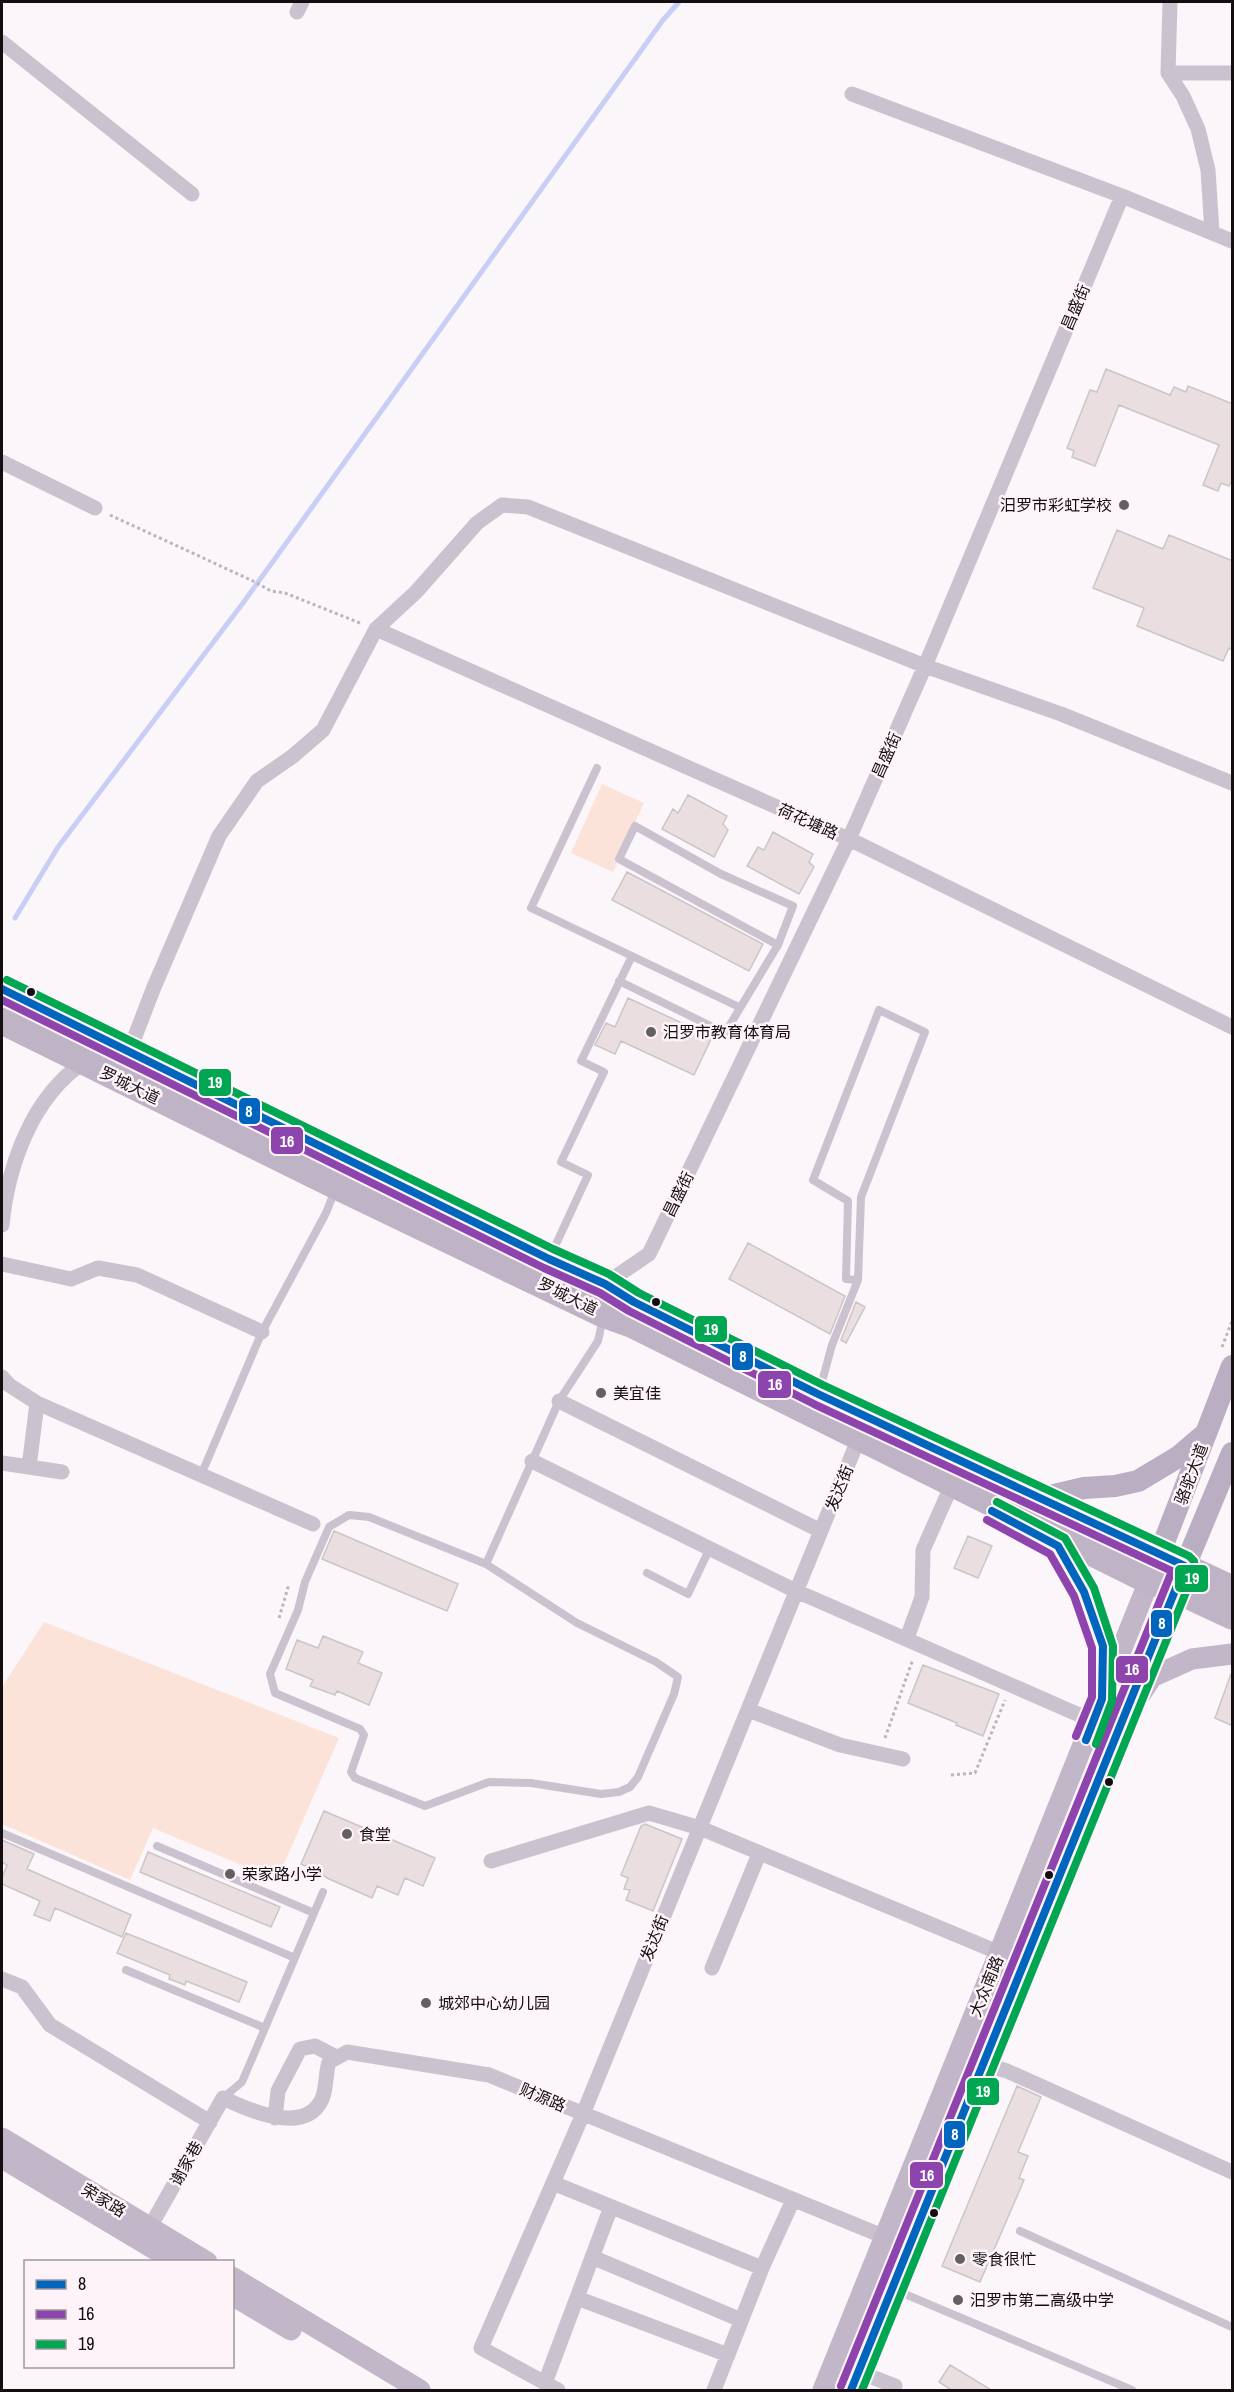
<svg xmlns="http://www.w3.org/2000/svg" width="1234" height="2392" font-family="'Archivo Narrow','Noto Sans SC',sans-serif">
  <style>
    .green { fill: #fce3d9 }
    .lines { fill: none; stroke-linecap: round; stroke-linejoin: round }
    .stream { stroke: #c9cef6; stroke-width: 5 }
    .building { fill: #eadee0; stroke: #cac6c7; stroke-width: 1.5 }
    .path { stroke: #bbb5be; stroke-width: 3; stroke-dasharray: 3 3; stroke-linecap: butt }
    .lane { stroke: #cbc2d0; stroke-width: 8 }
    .street { stroke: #cbc2d0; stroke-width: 15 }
    .secondary { stroke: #c1b7c9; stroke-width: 21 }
    .primary { stroke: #baafc2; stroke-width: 22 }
    .highway { stroke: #bfb4c6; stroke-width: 27 }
    .bus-1-casing { stroke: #fef3f9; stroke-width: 12 }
    .bus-2-casing { stroke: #fef3f9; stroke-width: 12 }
    .bus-3-casing { stroke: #fef3f9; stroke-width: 12 }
    .bus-1 { stroke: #0065bd; stroke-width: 8 }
    .bus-2 { stroke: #8e44ad; stroke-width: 8 }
    .bus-3 { stroke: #00a651; stroke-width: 8 }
    .poi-dot { fill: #646062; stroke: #fef3f9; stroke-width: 2 }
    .bus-dot { fill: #130f11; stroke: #fef3f9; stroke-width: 2 }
    .labels { text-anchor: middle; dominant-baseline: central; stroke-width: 5; stroke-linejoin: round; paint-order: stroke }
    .street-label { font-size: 16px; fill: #130f11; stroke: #fef3f9 }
    .poi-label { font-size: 16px; fill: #130f11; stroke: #fef3f9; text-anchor: start }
    .line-badge { stroke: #fef3f9; stroke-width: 2 }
    .badge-label { font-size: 16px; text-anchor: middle; font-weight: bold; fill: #fff }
  </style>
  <rect width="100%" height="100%" fill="#fbf6f9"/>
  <path class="green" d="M602,784L644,803L613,872L571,853Z
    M44,1622L339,1738L277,1880L153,1828L130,1880L2,1824V1687Z"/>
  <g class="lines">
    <path class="stream" d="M15,918L58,847L243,603L663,20L679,2"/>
  </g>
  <path class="building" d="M1106,369L1170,395L1174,387L1186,392L1188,386L1233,404V478L1229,486L1221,483L1218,491L1203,485L1219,445L1119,405L1095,466L1072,457L1074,451L1067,448L1090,390L1097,392Z
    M1117,530L1163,549L1169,535L1233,561V650L1229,648L1223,661L1137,626L1144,608L1093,588Z
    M688,795L727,816L723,824L728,830L714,857L662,829L673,809L678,813Z
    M773,832L813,854L809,862L814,867L799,894L747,866L758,847L764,850Z
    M627,872L763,944L749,971L612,900Z
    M628,998L712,1037L694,1075L621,1041L615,1054L595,1045L606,1023L615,1027Z
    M748,1243L845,1296L830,1334L729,1279Z
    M856,1302L865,1307L846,1343L841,1340Z
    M334,1531L458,1584L447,1611L322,1559Z
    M968,1536L992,1546L978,1578L954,1568Z
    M323,1636L363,1652L358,1663L382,1673L369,1705L337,1691L335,1695L310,1686L313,1680L286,1669L297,1640L318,1648Z
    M923,1665L999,1694L983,1736L956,1725L957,1723L908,1703Z
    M1231,1674H1233V1726L1215,1718Z
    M324,1811L435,1858L423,1886L405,1878L398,1895L377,1886L372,1898L327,1878L318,1871L301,1864Z
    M645,1824L682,1839L653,1911L626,1900L630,1890L624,1889L628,1878L621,1875L641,1826Z
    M2,1840L34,1854L27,1869L131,1915L122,1937L55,1908L50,1921L34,1915L40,1901L2,1884V1878L7,1865L2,1862Z
    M148,1852L280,1907L271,1927L140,1872Z
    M126,1933L247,1982L239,2002L186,1981L185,1985L169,1979L170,1975L117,1953Z
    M1017,2086L1041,2097L1018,2152L1028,2156L1019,2178L1024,2180L980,2282L942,2266Z
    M950,2365L993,2391H953L939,2382Z"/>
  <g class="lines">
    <path class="path" d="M110,515L253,581L271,591L285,593L360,623
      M1222,1347L1232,1321
      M279,1618L289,1584
      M885,1738L913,1659
      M951,1775L975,1773L1005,1700"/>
    <path class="lane" d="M597,768L531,908L739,1007
      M619,981L725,1033L778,945L793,906L721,874L635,826L619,859L778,945
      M551,1255L588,1175L561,1162L604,1072L581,1061L632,956
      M820,1389L832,1345L858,1280L861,1197L925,1032L879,1010L813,1180L848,1201L846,1279L858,1280
      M201,1475L262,1332L326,1213L335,1190
      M349,1515L369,1517L486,1564L577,1623L656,1662L678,1677L674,1694L638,1777L630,1787L619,1792L601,1794L531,1783L489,1782L425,1806L355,1778L351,1772L364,1735L360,1729L275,1693L270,1674L298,1610L305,1582L329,1527Z
      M486,1564L559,1401L598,1341L603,1318
      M647,1573L688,1594L709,1550
      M2,1833L295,1958
      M157,1846L314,1913
      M126,1970L265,2028
      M223,2098L242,2082L323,1892
      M1020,2231L1232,2327
      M893,2289L1132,2390"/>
    <path class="street" d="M1170,2L1168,73L1183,96L1198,129L1208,170L1212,232
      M297,12L302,2
      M2,42L192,194
      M1168,73H1232
      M852,94L1122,196L1232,241
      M2,462L95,508
      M376,629L849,839L1232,1027
      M129,1052L154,987L219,836L257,781L293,756L323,730L376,629L416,592L477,523L502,505L528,507L925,666L1061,714L1232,783
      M2,1225C8,1165 32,1097 84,1062
      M2,1264L71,1279L98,1268L137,1275L262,1332
      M605,1284L649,1254L849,839L925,666L1122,196
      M2,1377L9,1385L37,1403L313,1524
      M559,1401L821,1531
      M532,1461L796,1591L1093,1721
      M2,1463L62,1472
      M29,1467L37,1403
      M907,1638L922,1597L923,1550L950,1489
      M748,1710L840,1745L903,1759
      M491,1861L649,1813L700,1828L1000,1953
      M712,1968L759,1854
      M2,1979L22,1987L50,2025L210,2122
      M984,2064L1007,2071L1232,2172
      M275,2118L278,2091L300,2049L315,2046L336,2057
      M553,2183L762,2268
      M150,2227L223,2098C248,2110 305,2136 322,2099C327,2088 325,2074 329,2062L347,2052L489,2075L885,2237
      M592,2257L741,2320
      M577,2298L728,2355
      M859,2372L895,2386
      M545,2383L611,2207
      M558,2390L481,2348L583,2114L856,1445
      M714,2390L762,2268L793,2200"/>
    <path class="secondary" d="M1042,1537L1058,1546L1084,1592L1103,1646L1102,1687
      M1140,1695L1152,1677L1192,1659L1232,1654
      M2,2138L207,2262
      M2,2158L176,2262
      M232,2277L420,2390
      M232,2295L291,2330
      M823,2390L1149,1581
      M851,2390L1180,1576"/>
    <path class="primary" d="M1041,1498L1084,1488L1115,1486L1138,1481L1178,1457L1205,1434
      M1185,1566L1232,1453
      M1149,1581L1232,1366"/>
    <path class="highway" d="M2,989L549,1259L605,1284L634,1302L818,1394L1232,1589
      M2,1021L336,1186L603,1314L631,1324L1149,1581L1174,1589L1232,1616"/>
    <defs>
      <path id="bus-1" d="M2,989L549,1259L605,1284L634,1302L818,1394L1185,1566L851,2390
        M992,1511L1058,1546L1084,1592L1103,1646L1102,1699L1086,1740"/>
      <path id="bus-2" d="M2,1000L544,1268L600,1293L629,1311L814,1404L1172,1571L841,2386
        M987,1520L1050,1554L1074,1596L1092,1648V1697L1076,1736"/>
      <path id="bus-3" d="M7,980L553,1249L609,1274L639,1293L823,1385L1189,1556L1194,1561L1195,1570L862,2390
        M997,1502L1065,1538L1094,1588L1113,1646L1112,1701L1096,1744"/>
    </defs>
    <use href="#bus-1" class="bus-1-casing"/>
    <use href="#bus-2" class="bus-2-casing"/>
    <use href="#bus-3" class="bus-3-casing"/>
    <use href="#bus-1" class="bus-1"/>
    <use href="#bus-2" class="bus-2"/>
    <use href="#bus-3" class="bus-3"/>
  </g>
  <g class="poi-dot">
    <circle cx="1124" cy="505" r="6"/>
    <circle cx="651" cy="1032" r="6"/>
    <circle cx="601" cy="1393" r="6"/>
    <circle cx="347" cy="1834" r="6"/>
    <circle cx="230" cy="1874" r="6"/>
    <circle cx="426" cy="2003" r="6"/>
    <circle cx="960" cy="2259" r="6"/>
    <circle cx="958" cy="2300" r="6"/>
  </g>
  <g class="bus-dot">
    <circle cx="31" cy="992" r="5"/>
    <circle cx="656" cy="1302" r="5"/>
    <circle cx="1109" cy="1782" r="5"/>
    <circle cx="1049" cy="1875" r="5"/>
    <circle cx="934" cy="2213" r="5"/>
  </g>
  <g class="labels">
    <g class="street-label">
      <text transform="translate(1075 307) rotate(-67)">昌盛街</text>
      <text transform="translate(886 755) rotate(-66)">昌盛街</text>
      <text transform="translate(808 821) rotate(24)">荷花塘路</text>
      <text transform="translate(130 1085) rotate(26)">罗城大道</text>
      <text transform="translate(678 1194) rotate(-64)">昌盛街</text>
      <text transform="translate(568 1296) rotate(26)">罗城大道</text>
      <text transform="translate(1191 1474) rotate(-69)">骆驼大道</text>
      <text transform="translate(839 1488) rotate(-68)">发达街</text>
      <text transform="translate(654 1938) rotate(-68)">发达街</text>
      <text transform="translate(986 1986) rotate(-68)">大众南路</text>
      <text transform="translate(543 2097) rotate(23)">财源路</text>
      <text transform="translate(186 2163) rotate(-61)">谢家巷</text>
      <text transform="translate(104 2200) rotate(31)">荣家路</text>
    </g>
    <g class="poi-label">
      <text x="1112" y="505" text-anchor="end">汨罗市彩虹学校</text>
      <text x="663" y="1032">汨罗市教育体育局</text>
      <text x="613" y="1393">美宜佳</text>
      <text x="359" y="1834">食堂</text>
      <text x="242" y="1874">荣家路小学</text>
      <text x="438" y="2003">城郊中心幼儿园</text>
      <text x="972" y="2259">零食很忙</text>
      <text x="970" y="2300">汨罗市第二高级中学</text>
    </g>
  </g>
  <g class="line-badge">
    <rect x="198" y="1068" width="34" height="29" rx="6" fill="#00a651"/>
    <rect x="238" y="1097" width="23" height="28" rx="6" fill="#0065bd"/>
    <rect x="270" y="1126" width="34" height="29" rx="6" fill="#8e44ad"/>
    <rect x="694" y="1315" width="34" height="28" rx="6" fill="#00a651"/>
    <rect x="731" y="1342" width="23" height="29" rx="6" fill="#0065bd"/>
    <rect x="757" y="1370" width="35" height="29" rx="6" fill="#8e44ad"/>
    <rect x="1174" y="1564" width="35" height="29" rx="6" fill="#00a651"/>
    <rect x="1150" y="1609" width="23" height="29" rx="6" fill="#0065bd"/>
    <rect x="1115" y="1655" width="34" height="29" rx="6" fill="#8e44ad"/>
    <rect x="966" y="2077" width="34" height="29" rx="6" fill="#00a651"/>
    <rect x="943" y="2120" width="23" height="29" rx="6" fill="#0065bd"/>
    <rect x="909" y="2161" width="35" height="28" rx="6" fill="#8e44ad"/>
  </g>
  <g class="badge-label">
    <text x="215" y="1088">19</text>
    <text x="249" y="1117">8</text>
    <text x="287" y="1147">16</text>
    <text x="711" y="1335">19</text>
    <text x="743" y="1362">8</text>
    <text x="775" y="1390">16</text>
    <text x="1192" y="1584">19</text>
    <text x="1162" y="1629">8</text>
    <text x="1132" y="1675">16</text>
    <text x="983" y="2097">19</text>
    <text x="955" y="2140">8</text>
    <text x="927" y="2181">16</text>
  </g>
  <rect width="1234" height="2392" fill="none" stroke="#130f11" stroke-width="6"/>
  <rect x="24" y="2260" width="210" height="108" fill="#fef3f9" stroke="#a0989c" stroke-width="1.5"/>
  <rect x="36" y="2280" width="30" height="9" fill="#0065bd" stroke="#a0989c" stroke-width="1.5"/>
  <text x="78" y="2290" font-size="18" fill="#130f11">8</text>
  <rect x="36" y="2310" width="30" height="9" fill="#8e44ad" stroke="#a0989c" stroke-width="1.5"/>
  <text x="78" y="2320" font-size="18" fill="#130f11">16</text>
  <rect x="36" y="2340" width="30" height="9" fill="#00a651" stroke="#a0989c" stroke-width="1.5"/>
  <text x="78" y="2350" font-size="18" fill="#130f11">19</text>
</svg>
